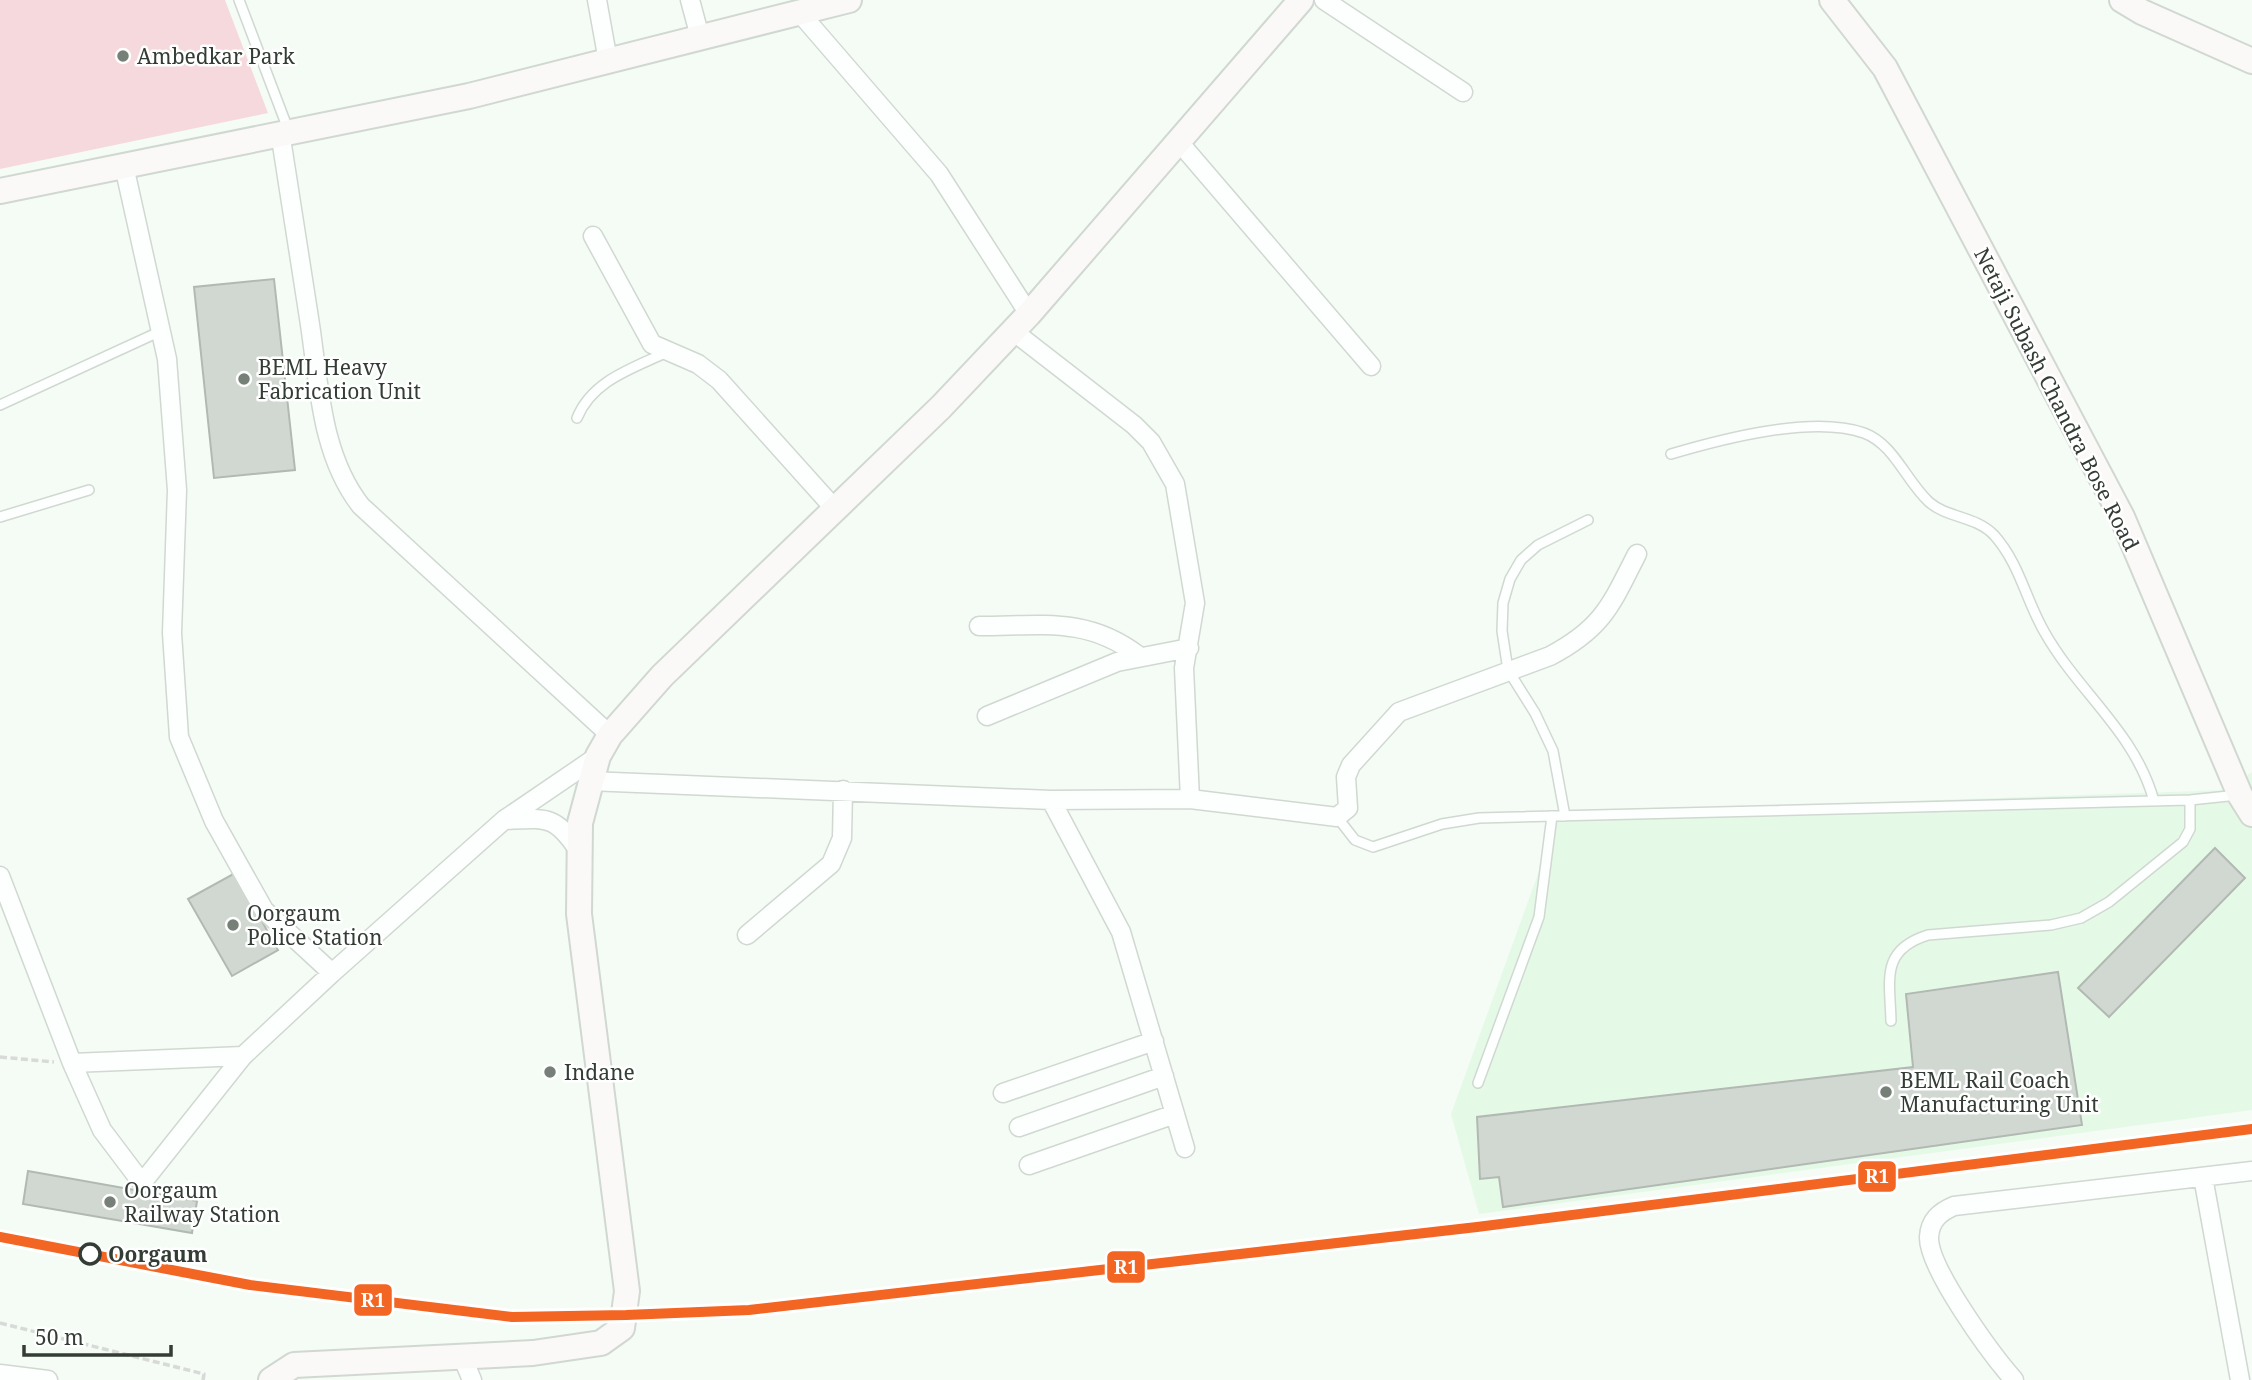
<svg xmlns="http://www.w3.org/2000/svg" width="2252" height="1380" font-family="'Noto Serif',serif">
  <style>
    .built { fill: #e5f9e7 }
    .green { fill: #f5d9dd }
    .building { fill: #d0d8d1; stroke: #b1b9b2; stroke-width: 2 }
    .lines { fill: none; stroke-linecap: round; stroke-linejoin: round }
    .lane-casing { stroke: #d0d8d1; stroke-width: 12 }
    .street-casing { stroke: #d0d8d1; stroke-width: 21 }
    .secondary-casing { stroke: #d0d8d1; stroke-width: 28 }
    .path { stroke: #d8dad8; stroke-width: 3.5; stroke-dasharray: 7 3.5; stroke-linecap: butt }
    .lane { stroke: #fdfffe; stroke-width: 9 }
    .street { stroke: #fdfffe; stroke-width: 18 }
    .secondary { stroke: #fbf9f8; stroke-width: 24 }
    .rail-1-casing { stroke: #fff; stroke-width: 16 }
    .rail-1 { stroke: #f26522; stroke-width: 10 }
    .poi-dot { fill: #778078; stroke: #fff; stroke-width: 2.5 }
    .stop-dot { fill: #fff; stroke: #333d35; stroke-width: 3.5 }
    .labels { text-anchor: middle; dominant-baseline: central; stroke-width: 5; stroke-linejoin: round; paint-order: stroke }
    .poi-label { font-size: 21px; fill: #333d35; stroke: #fff; text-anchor: start }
    .street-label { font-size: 21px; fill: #333d35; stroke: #fff }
    .stop-label { font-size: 21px; font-weight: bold; fill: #333d35; stroke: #fff; text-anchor: start }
    .line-badge { stroke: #fff; stroke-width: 2.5 }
    .badge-label { font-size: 19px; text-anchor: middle; font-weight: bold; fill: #fff }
  </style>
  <rect width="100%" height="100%" fill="#f4fcf5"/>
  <path class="built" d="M2252,772V1110L1479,1214L1451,1114L1560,813L2227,790Z"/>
  <path class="green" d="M0,0H225L268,113L0,169Z"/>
  <path class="building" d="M274,279L295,470L214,478L194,287Z
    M2215,848L2245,878L2109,1017L2078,988Z
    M235,873L278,950L232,976L188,899Z
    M2058,972L2082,1125L1503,1207L1499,1177L1480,1179L1477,1117L1913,1067L1906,994Z
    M28,1171L197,1201L192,1233L23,1204Z"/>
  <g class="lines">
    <defs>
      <path id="lane" d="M239,0L288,129
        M0,405L161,331
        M577,418C592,381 631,369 665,353
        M1671,454C1722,439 1812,415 1864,433C1894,444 1906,481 1929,502C1947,518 1976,516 1994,535C2020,564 2026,601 2045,633C2079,693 2135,732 2154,801
        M0,517L89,490
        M1565,816L1553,751L1535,713L1508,670L1502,631L1503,603L1510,579L1521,560L1538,545L1588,520
        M1337,817L1355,840L1373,847L1442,824L1479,818L2190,800L2238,795
        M1891,1021C1890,980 1880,950 1928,935L2051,925L2081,918L2109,902L2183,842L2190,829V800
        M1478,1083L1539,917L1552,816"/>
      <path id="street" d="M597,0L608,61
        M690,0L700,37
        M1324,0L1463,92
        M800,13L939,174L1029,314
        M280,132C290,194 299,256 309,318C319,381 320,454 361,506L610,735
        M1179,142L1371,366
        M124,166L167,359L177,490L172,633L179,737L214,821L264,910L332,973
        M593,236L652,344L698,364L719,380L834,508
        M1013,331L1134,425L1151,442L1175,484L1195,603L1184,668L1190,799
        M979,626C1041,626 1087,616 1139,656
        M987,716L1117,662L1189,648
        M589,781L1051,800L1190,799L1337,817L1348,808L1346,777L1351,765L1399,712L1550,656C1603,628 1611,605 1637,554
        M1051,800L1121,932L1185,1148
        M506,820C547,818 555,815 579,851
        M0,876L72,1063L102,1130L142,1183L243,1056L332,973L504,820L598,756
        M747,935L831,864L842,838L843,790
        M72,1063L243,1056
        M1003,1093L1154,1041
        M1019,1127L1164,1076
        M1029,1165L1175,1114
        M2203,1177L2240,1380
        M461,1354L472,1380
        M0,1374L48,1380
        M2014,1380C1992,1355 1928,1268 1929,1237C1930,1220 1940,1212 1954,1206L2252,1171"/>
      <path id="secondary" d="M1832,0L1885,68L2122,517L2240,795L2252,814
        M2122,0L2142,12L2252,61
        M0,191L469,96L849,0
        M271,1380L294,1365L533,1353L601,1343L622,1328L627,1291L579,914L580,823L598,756L610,735L662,676L941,407L1029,314L1301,0"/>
    </defs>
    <use href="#lane" class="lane-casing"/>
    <use href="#street" class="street-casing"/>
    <use href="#secondary" class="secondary-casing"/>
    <path class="path" d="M0,1057L54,1062
      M0,1323L204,1374L203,1380"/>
    <use href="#lane" class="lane"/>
    <use href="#street" class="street"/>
    <use href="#secondary" class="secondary"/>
    <defs>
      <path id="rail-1" d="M0,1237L250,1285L512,1317L626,1315L749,1310L1477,1227L2252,1129"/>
    </defs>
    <use href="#rail-1" class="rail-1-casing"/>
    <use href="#rail-1" class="rail-1"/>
  </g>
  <g class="poi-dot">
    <circle cx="123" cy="56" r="7"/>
    <circle cx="244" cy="379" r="7"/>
    <circle cx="233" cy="925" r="7"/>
    <circle cx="550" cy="1072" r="7"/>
    <circle cx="1886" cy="1092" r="7"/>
    <circle cx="110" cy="1202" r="7"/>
  </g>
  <circle class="stop-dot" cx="90" cy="1254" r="10"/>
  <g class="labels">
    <g class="poi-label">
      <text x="137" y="56">Ambedkar Park</text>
      <text x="258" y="367">BEML Heavy<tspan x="258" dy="24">Fabrication Unit</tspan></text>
      <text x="247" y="913">Oorgaum<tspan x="247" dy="24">Police Station</tspan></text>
      <text x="564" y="1072">Indane</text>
      <text x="1900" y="1080">BEML Rail Coach<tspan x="1900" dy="24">Manufacturing Unit</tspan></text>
      <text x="124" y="1190">Oorgaum<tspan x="124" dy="24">Railway Station</tspan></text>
    </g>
    <g class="street-label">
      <text transform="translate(2057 399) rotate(63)">Netaji Subash Chandra Bose Road</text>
    </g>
    <g class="stop-label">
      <text x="108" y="1254">Oorgaum</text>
    </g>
  </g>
  <g class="line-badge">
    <rect x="1857" y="1160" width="40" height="33" rx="7" fill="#f26522"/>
    <rect x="1106" y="1250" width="40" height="34" rx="7" fill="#f26522"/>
    <rect x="353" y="1283" width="40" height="34" rx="7" fill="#f26522"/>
  </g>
  <g class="badge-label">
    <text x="1877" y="1183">R1</text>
    <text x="1126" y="1274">R1</text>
    <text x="373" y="1307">R1</text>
  </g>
  <path d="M24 1345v10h147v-10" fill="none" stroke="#333d35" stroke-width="3.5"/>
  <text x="35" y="1345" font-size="21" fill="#333d35" stroke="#ffffff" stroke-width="5" paint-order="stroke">50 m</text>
</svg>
